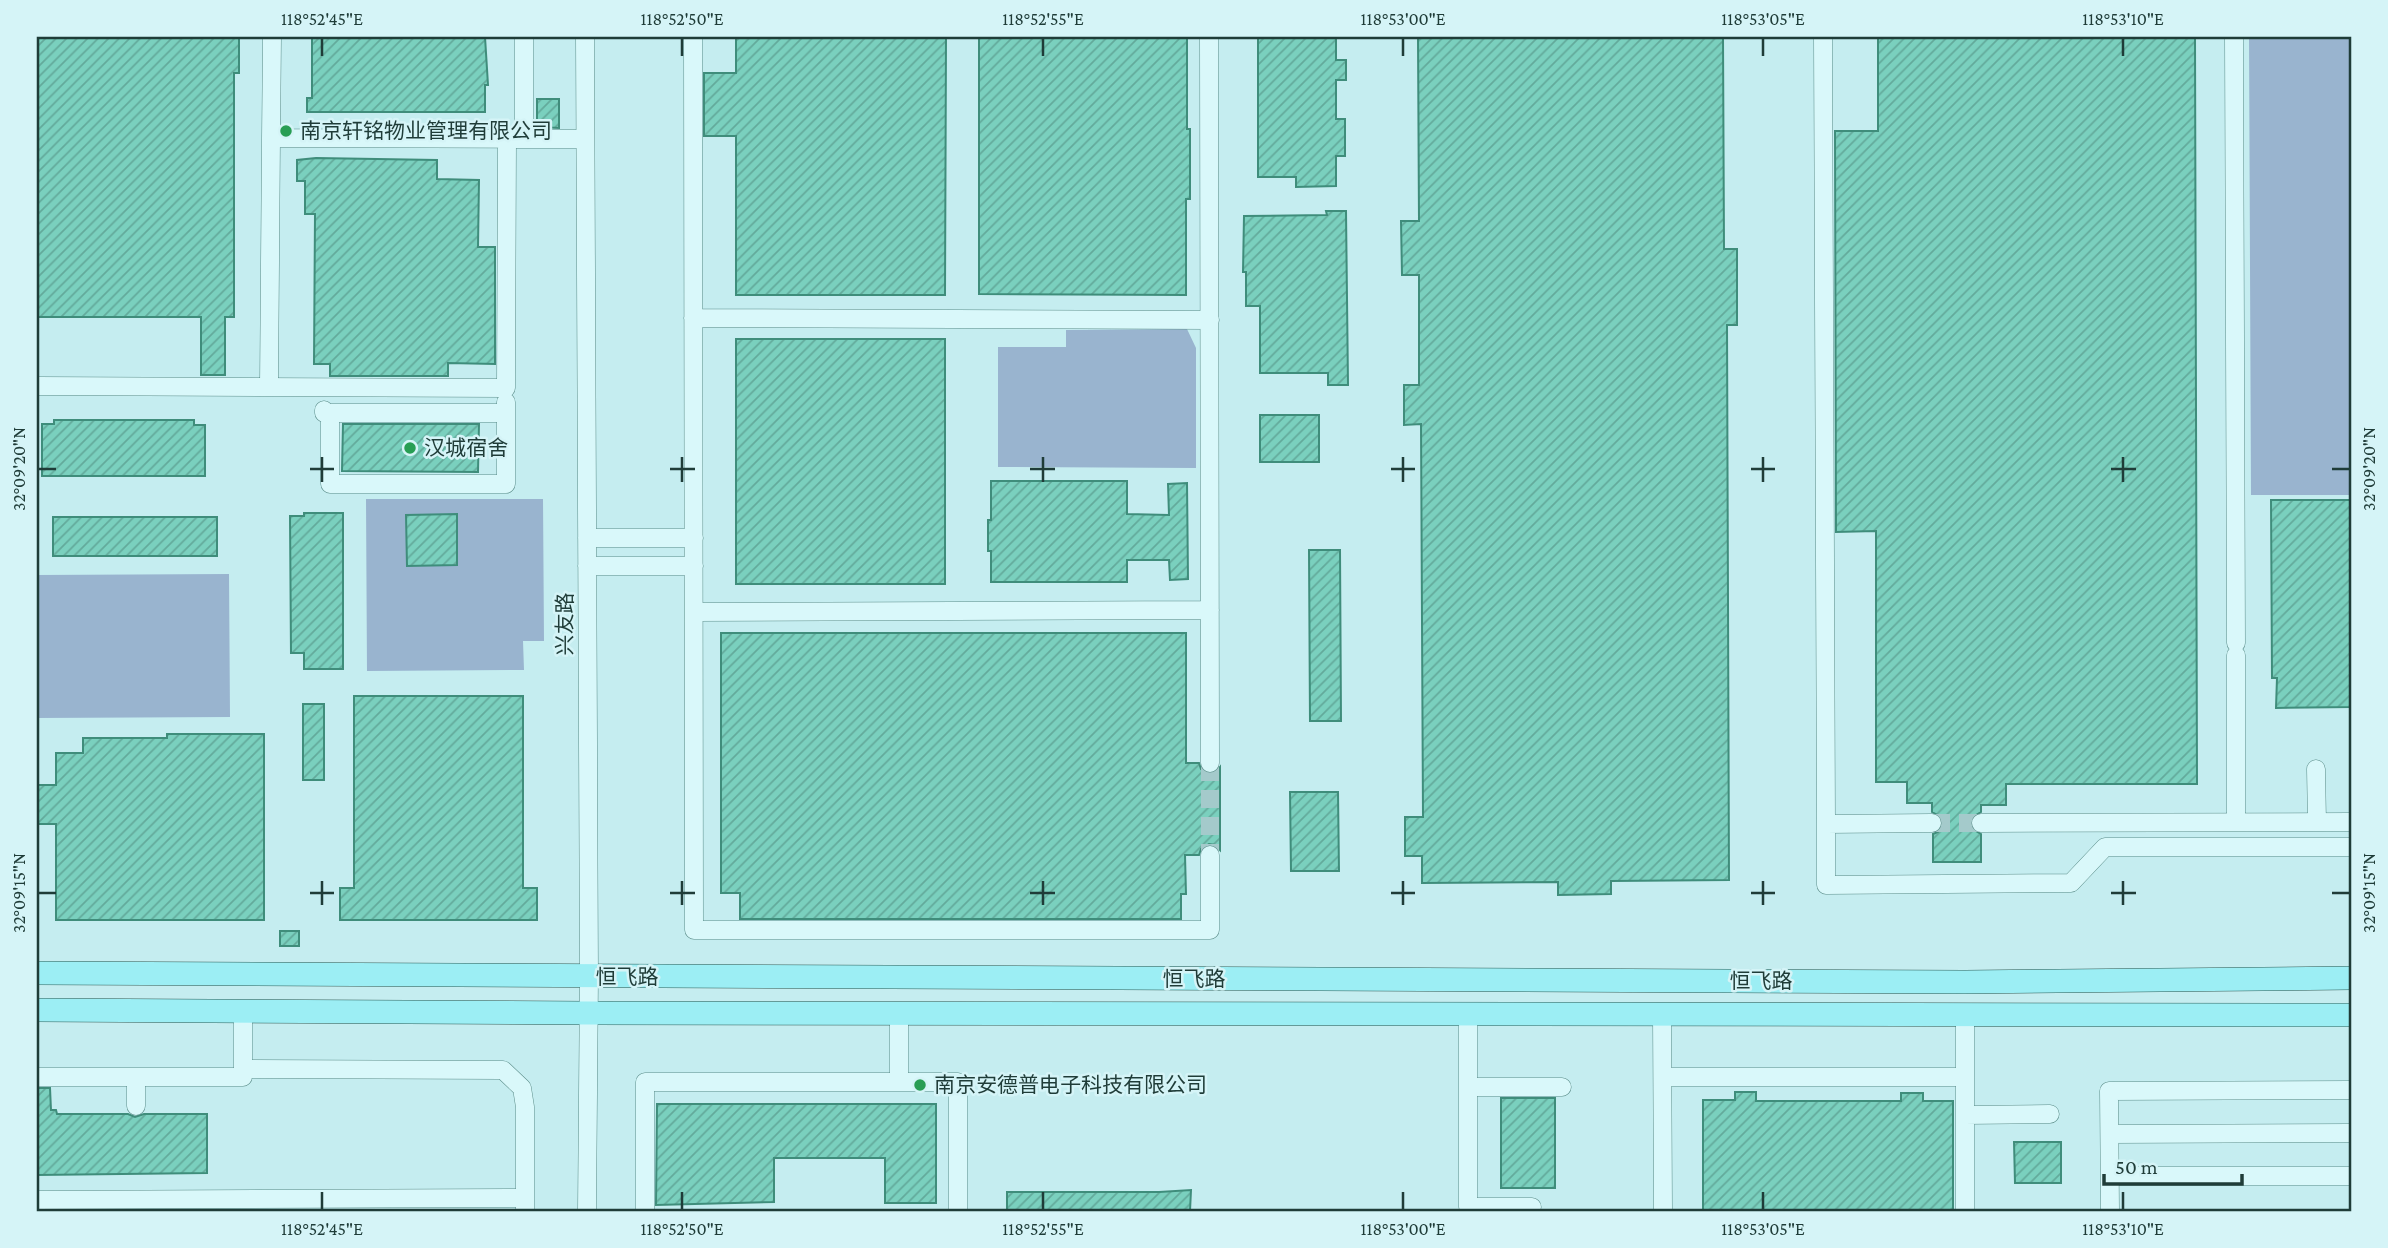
<svg xmlns="http://www.w3.org/2000/svg" width="2388" height="1248" font-family="'Crimson Pro','Noto Sans SC',serif">
  <style>
    .grass { fill: #99b4cf }
    .building { fill: url(#building-hatch); stroke: #3f8d7b; stroke-width: 2 }
    .lines { fill: none; stroke-linecap: round; stroke-linejoin: round }
    .minor-tunnel { stroke: #a4cacb; stroke-width: 18; stroke-dasharray: 18 9; stroke-linecap: butt }
    .minor-casing { stroke: #5a8c88; stroke-width: 19 }
    .major-casing { stroke: #2e5a53; stroke-width: 24 }
    .minor { stroke: #d9f8fa; stroke-width: 18 }
    .major { stroke: #9ceef4; stroke-width: 23 }
    .ticks { fill: none; stroke: #1f3c38; stroke-width: 2.5 }
    .poi-dot { fill: #289e54; stroke: #d5f4f7; stroke-width: 2.5 }
    .labels { text-anchor: middle; dominant-baseline: central; stroke-width: 5; stroke-linejoin: round; paint-order: stroke }
    .poi-label { font-size: 21px; fill: #1f3c38; stroke: #d5f4f7; text-anchor: start }
    .street-label { font-size: 21px; fill: #1f3c38; stroke: #d5f4f7 }
    .neatline { fill: none; stroke: #1f3c38; stroke-width: 2.5 }
    .ticks-label { font-size: 18px; text-anchor: middle; fill: #1f3c38 }
  </style>
  <defs>
    <pattern id="building-hatch" width="6" height="6" patternUnits="userSpaceOnUse" patternTransform="scale(1.75)"><rect width="6" height="6" fill="#7ad0be"/><path d="M-1 1l2-2M0 6l6-6M5 7l2-2" fill="none" stroke="#63aa9b"/></pattern>
  </defs>
  <rect width="100%" height="100%" fill="#c5edf0"/>
  <path class="grass" d="M2249,37H2351V495H2251Z
    M1187,329L1196,348V468L998,467V347H1066V330Z
    M366,499H543L544,641H523L524,670L367,671Z
    M229,574L230,717L37,718V575Z"/>
  <path class="building" d="M37,37H239V73H234V317H225V375H201V317H37Z
    M312,37H485L488,85H485V112H307V98H312Z
    M736,37H946L945,295H736V136H704V73H736Z
    M979,37H1187V129H1190V199H1186V295L979,294Z
    M1258,37H1336V60H1346V80H1336V119H1345V156H1336V186L1296,187V177H1258Z
    M1418,37H1723L1724,249H1737V325H1727L1729,880L1611,881V894L1558,895V882L1422,883V856H1405V817H1423L1421,424L1404,425V385H1419V275H1402L1401,221H1419Z
    M1878,37H2195L2197,784H2006V805H1981V812L1971,818L1972,829L1981,834V862H1933V834L1938,832L1943,824L1941,817L1932,812V803H1907V782H1876V531L1836,532L1835,131H1878Z
    M537,99H559V128L537,127Z
    M316,158L437,160V179L479,180L478,247H495V364L448,363V376H330V364H314L315,214H305V181H297V160Z
    M1326,211H1346L1348,385H1328V373H1260V306H1246V272H1243L1244,216L1327,215Z
    M736,339H945V584H736Z
    M1260,415H1319V462H1260Z
    M54,420H194V425H205V476H42V424H54Z
    M343,424H479L478,472L342,471Z
    M991,481H1127V514L1169,515L1168,484L1187,483L1188,579L1170,580L1169,560H1127V582H991V551H988V520H991Z
    M2271,500H2351V707L2276,708L2277,678H2272Z
    M304,513H343V669H304V653H291L290,516H304Z
    M457,514V565L407,566L406,515Z
    M53,517H217V556H53Z
    M1309,550H1340L1341,721H1310Z
    M721,633H1186V763H1199L1201,769L1209,774L1216,772L1220,767V850L1215,845L1209,844L1201,849L1199,855H1185L1186,894H1181V919H740V893H721Z
    M354,696H523V888H537V920H340V888H354Z
    M303,704H324V780H303Z
    M167,734H264V920H56V824H37V785H56V753H83V738H167Z
    M1290,792H1338L1339,871H1291Z
    M280,931H299V946H280Z
    M37,1088H50L51,1110H56L57,1114H128L135,1117L144,1114H207V1173L37,1175Z
    M1735,1092H1756V1101H1901V1093H1923V1101H1953V1211H1703V1100H1735Z
    M1501,1098H1555V1188H1501Z
    M657,1104H936V1203H885V1158H774V1202L656,1205Z
    M2014,1142H2061V1183H2015Z
    M1191,1190L1190,1211H1007V1192H1159Z"/>
  <g class="lines">
    <path class="minor-tunnel" d="M1210,763V855
      M1932,823H1981"/>
    <defs>
      <path id="minor" d="M272,37L271,138L585,139
        M585,37L589,977L587,1211
        M693,37L694,930H1210V855
        M1209,37L1210,763
        M1823,37L1826,824L1932,823
        M2234,37L2236,643
        M524,139V37
        M693,318L1210,320
        M37,386L506,388L507,139
        M269,387L271,138
        M324,410V413H506V402
        M330,413V484H506V413
        M587,538H694
        M587,566H694
        M694,612L1210,610
        M2236,655V822
        M2316,769L2317,822
        M1981,823L2351,822
        M1826,824V885L2071,883L2105,847H2351
        M1662,1013L1663,1211
        M899,1014V1082
        M1468,1014V1207H1532
        M1965,1015V1211
        M243,1069L503,1070L522,1088L525,1107V1211
        M37,1077H243V1011
        M136,1077V1106
        M1663,1077H1965
        M1468,1087H1562
        M1965,1115L2050,1114
        M2110,1134L2351,1133
        M2110,1176H2351
        M37,1200L525,1198
        M645,1211V1082H958V1211
        M2110,1211L2109,1091L2351,1090"/>
      <path id="major" d="M37,973L1965,982L2351,978
        M37,1010L588,1013L2351,1015"/>
    </defs>
    <use href="#minor" class="minor-casing"/>
    <use href="#major" class="major-casing"/>
    <use href="#minor" class="minor"/>
    <use href="#major" class="major"/>
  </g>
  <path class="ticks" d="M322,38V56M682,38V56M1043,38V56M1403,38V56M1763,38V56M2123,38V56M322,457V482M682,457V482M1043,457V482M1403,457V482M1763,457V482M2123,457V482M38,469H56M310,469H334M670,469H695M1030,469H1055M1391,469H1415M1751,469H1775M2111,469H2136M2332,469H2350M322,881V905M682,881V905M1043,881V905M1403,881V905M1763,881V905M2123,881V905M38,893H56M310,893H334M670,893H695M1030,893H1055M1391,893H1415M1751,893H1775M2111,893H2136M2332,893H2350M322,1192V1210M682,1192V1210M1043,1192V1210M1403,1192V1210M1763,1192V1210M2123,1192V1210"/>
  <g class="poi-dot">
    <circle cx="286" cy="131" r="7"/>
    <circle cx="410" cy="448" r="7"/>
    <circle cx="920" cy="1085" r="7"/>
  </g>
  <g class="labels">
    <g class="poi-label">
      <text x="300" y="131">南京轩铭物业管理有限公司</text>
      <text x="424" y="448">汉城宿舍</text>
      <text x="934" y="1085">南京安德普电子科技有限公司</text>
    </g>
    <g class="street-label">
      <text transform="translate(565 624) rotate(-90)">兴友路</text>
      <text x="627" y="977">恒飞路</text>
      <text x="1194" y="979">恒飞路</text>
      <text x="1761" y="981">恒飞路</text>
    </g>
  </g>
  <rect width="2388" height="1248" fill="none" stroke="#d5f4f7" stroke-width="77"/>
  <path d="M2104 1174v10h138v-10" fill="none" stroke="#1f3c38" stroke-width="3.5"/>
  <text x="2115" y="1174" font-size="21" fill="#1f3c38" stroke="#d5f4f7" stroke-width="5" paint-order="stroke">50 m</text>
  <rect x="38" y="38" width="2312" height="1172" class="neatline"/>
  <g class="ticks-label">
    <text x="322" y="25">118°52'45"E</text>
    <text x="682" y="25">118°52'50"E</text>
    <text x="1043" y="25">118°52'55"E</text>
    <text x="1403" y="25">118°53'00"E</text>
    <text x="1763" y="25">118°53'05"E</text>
    <text x="2123" y="25">118°53'10"E</text>
    <text transform="translate(19 469) rotate(-90)" y="6">32°09'20"N</text>
    <text transform="translate(2369 469) rotate(-90)" y="6">32°09'20"N</text>
    <text transform="translate(19 893) rotate(-90)" y="6">32°09'15"N</text>
    <text transform="translate(2369 893) rotate(-90)" y="6">32°09'15"N</text>
    <text x="322" y="1235">118°52'45"E</text>
    <text x="682" y="1235">118°52'50"E</text>
    <text x="1043" y="1235">118°52'55"E</text>
    <text x="1403" y="1235">118°53'00"E</text>
    <text x="1763" y="1235">118°53'05"E</text>
    <text x="2123" y="1235">118°53'10"E</text>
  </g>
</svg>
